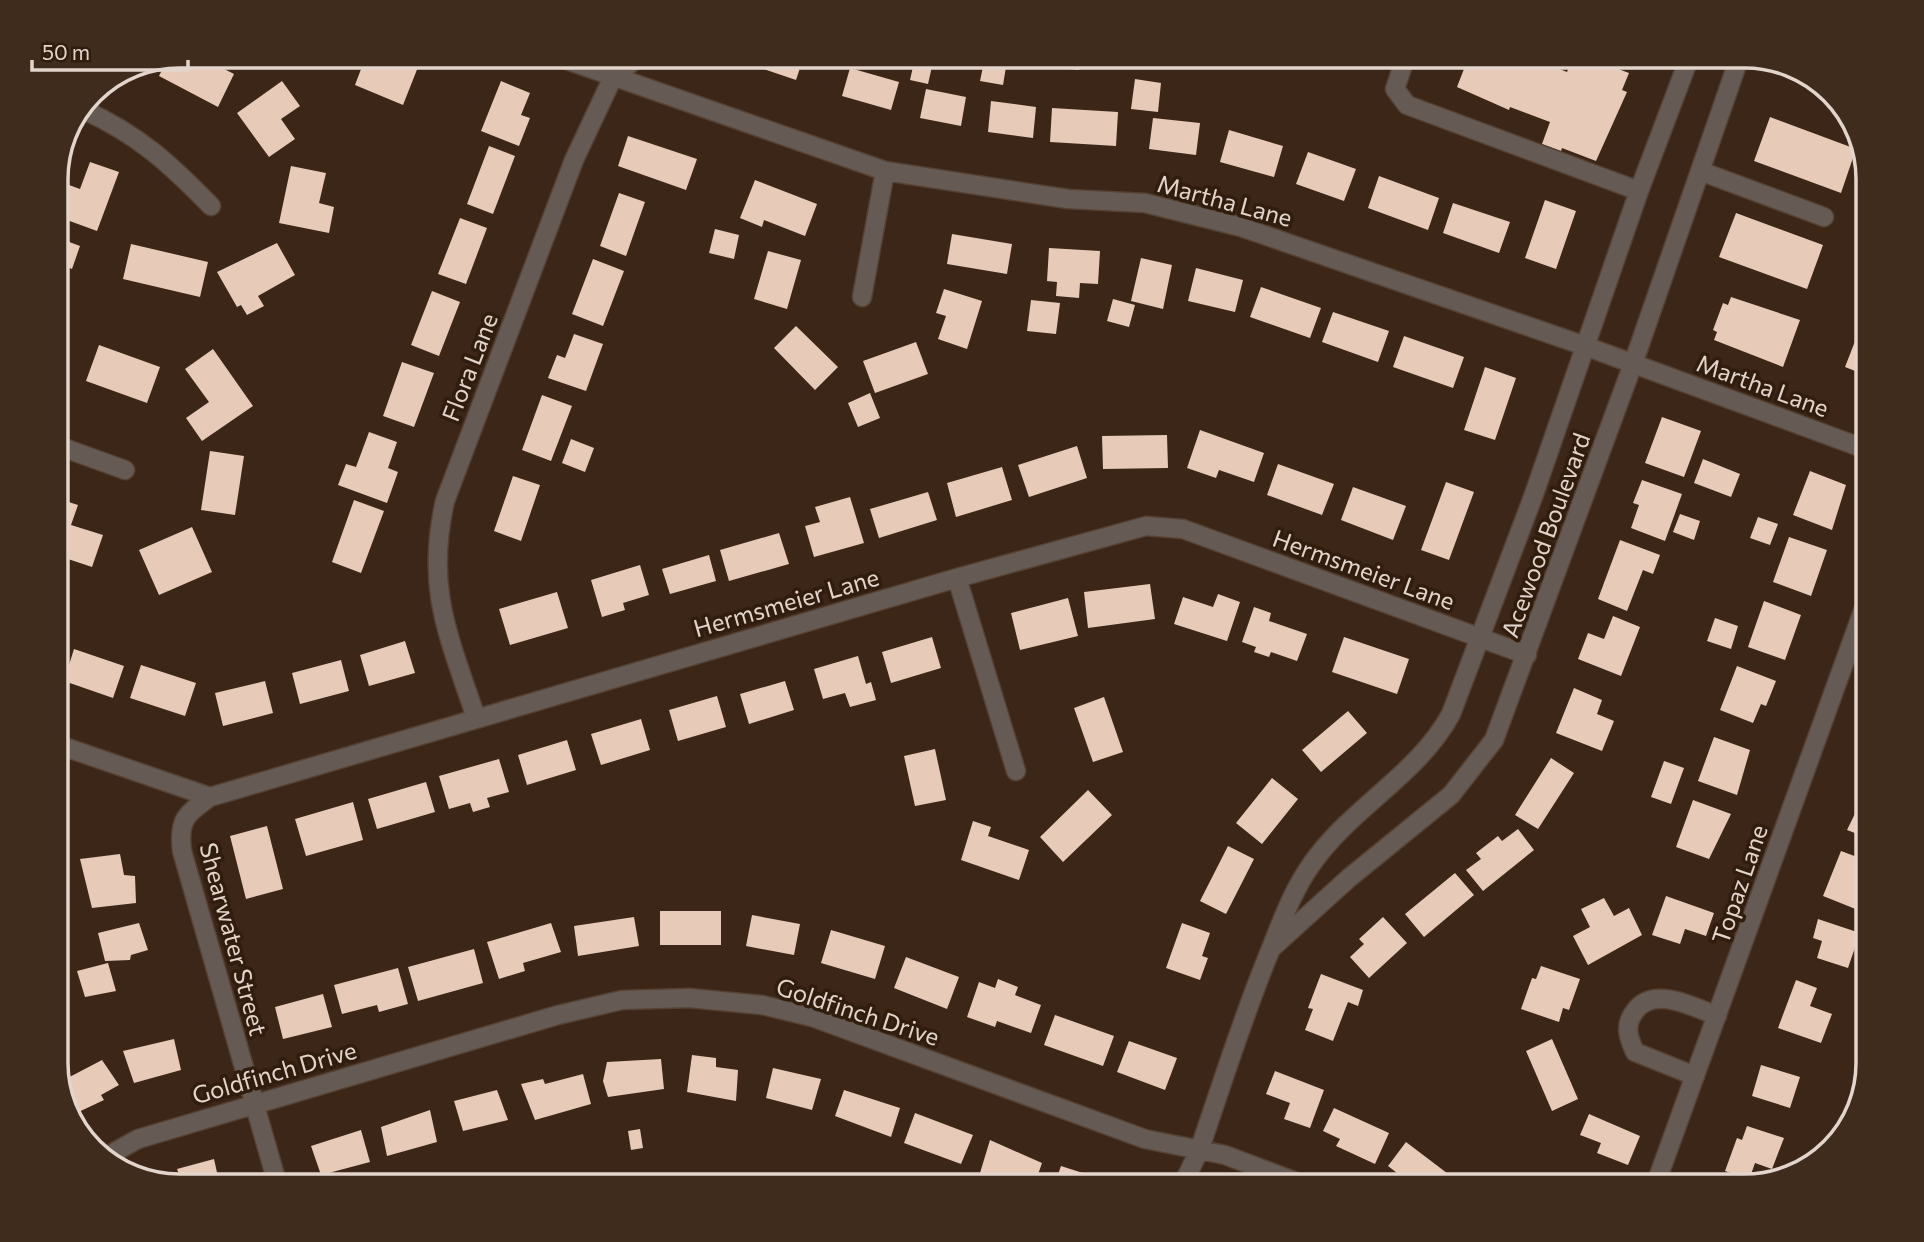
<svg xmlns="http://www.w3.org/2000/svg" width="1924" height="1242" font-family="Commissioner,sans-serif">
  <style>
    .building { fill: #e7cbb8 }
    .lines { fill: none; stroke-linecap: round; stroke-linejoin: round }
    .minor-casing { stroke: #564234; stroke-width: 21 }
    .minor { stroke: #665b54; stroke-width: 18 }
    .labels { text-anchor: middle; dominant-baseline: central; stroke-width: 7; stroke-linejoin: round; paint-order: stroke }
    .street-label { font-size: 24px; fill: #e3d5cb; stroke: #311d0d }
    .rim { fill: none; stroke: #e3d5cb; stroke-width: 3.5 }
  </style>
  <rect width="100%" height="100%" fill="#3b2617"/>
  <path class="building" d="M179,56H199L234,74L218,107L159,76L168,58Z
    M366,56H405L420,62L403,105L355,85Z
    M742,56H804L796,80L740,61Z
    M1053,56H1081L1079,70L1051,67Z
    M1469,56H1528L1567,72L1573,56H1600L1607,59L1605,64L1629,73L1622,90L1627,92L1596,161L1562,148L1561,151L1542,144L1550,122L1510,107L1509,110L1457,87Z
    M985,57L1007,61L1003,85L980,81Z
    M915,58L933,62L928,84L910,80Z
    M850,68L899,82L891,110L842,96Z
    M1135,79L1161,83L1158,112L1131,109Z
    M282,81L300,106L281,119L295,139L269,157L237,113Z
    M501,81L530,93L521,115L530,118L519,146L481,131Z
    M926,89L966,97L961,126L920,118Z
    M991,101L1036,107L1033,138L988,132Z
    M1052,108L1118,112L1116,146L1050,142Z
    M1770,117L1856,149L1841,193L1754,161Z
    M1153,118L1200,123L1196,155L1149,149Z
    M1229,130L1283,146L1274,177L1220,162Z
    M628,136L697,159L686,190L618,166Z
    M489,146L515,156L493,214L467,204Z
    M1308,152L1356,169L1344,201L1296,184Z
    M90,162L119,172L97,231L56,216L58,181L80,189Z
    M291,166L326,173L319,203L334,207L329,233L279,223Z
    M1379,176L1439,198L1428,230L1368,208Z
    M755,180L817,204L805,236L764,220L762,227L740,218Z
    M619,193L645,202L626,256L600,246Z
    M1545,200L1576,211L1556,269L1525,258Z
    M1453,203L1510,222L1499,253L1443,233Z
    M1736,213L1823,245L1807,289L1719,257Z
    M460,218L487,228L466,284L438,274Z
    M715,229L739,235L734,259L709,253Z
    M952,234L1012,244L1007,274L947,264Z
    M56,237L80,246L72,269L63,265L57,284Z
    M277,243L295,275L258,296L264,306L247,315L241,305L237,307L217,272Z
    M131,244L208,262L200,297L123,279Z
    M1049,248L1100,251L1098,284L1080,283L1079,298L1056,296L1057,282L1047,281Z
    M768,251L801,260L787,309L754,299Z
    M1141,258L1172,265L1163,309L1131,301Z
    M593,259L624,271L603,326L572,314Z
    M1196,268L1243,280L1235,312L1188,301Z
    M1261,287L1321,308L1310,338L1250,317Z
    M944,289L982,301L967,349L938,339L946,316L936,313Z
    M432,291L460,302L439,356L411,345Z
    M1731,297L1800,320L1783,367L1714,340L1717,332L1713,330L1723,303L1728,305Z
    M1113,299L1135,305L1129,327L1107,321Z
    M1031,300L1060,303L1056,334L1027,331Z
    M1868,308V376L1845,367Z
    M1333,312L1389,331L1378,362L1322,342Z
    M796,326L838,367L815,390L774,348Z
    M574,334L603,344L586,391L548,378L557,355L565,358Z
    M1404,336L1464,357L1453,388L1393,367Z
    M916,342L928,374L875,393L863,361Z
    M99,345L160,367L147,403L86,381Z
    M213,349L253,406L202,441L186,418L209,402L185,369Z
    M402,362L434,373L414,427L383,416Z
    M1485,367L1516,378L1495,440L1464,430Z
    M870,393L880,418L858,427L848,403Z
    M542,395L572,406L551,461L522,450Z
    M1662,417L1701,431L1684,477L1645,463Z
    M1200,430L1264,453L1254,482L1219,470L1216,478L1187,468Z
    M369,432L397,442L388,468L398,472L387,503L338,485L346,464L356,467Z
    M1167,435L1168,468L1103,469L1102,436Z
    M571,439L594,448L585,472L562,463Z
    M1077,446L1087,478L1029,497L1018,465Z
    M210,451L244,456L235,515L201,510Z
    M1703,459L1740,474L1731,497L1694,483Z
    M1278,464L1334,484L1322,515L1267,495Z
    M1002,467L1012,500L956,517L947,483Z
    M1810,471L1846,485L1832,530L1793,515Z
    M513,476L540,485L521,541L494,531Z
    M1642,480L1682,494L1665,541L1631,528L1639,505L1633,503Z
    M1446,482L1474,492L1449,560L1421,550Z
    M1353,487L1406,506L1393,540L1341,520Z
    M928,492L937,520L879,538L870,509Z
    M850,497L864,543L814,557L805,526L820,522L815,507Z
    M56,498L78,505L71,525L103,535L92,567L62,557L56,566Z
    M354,500L384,511L361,573L332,562Z
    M1680,514L1700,521L1694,540L1673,532Z
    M1758,517L1778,524L1770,545L1750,538Z
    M192,527L212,572L159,595L139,550Z
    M779,533L789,564L729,581L720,550Z
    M1789,537L1827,550L1811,596L1773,582Z
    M1620,540L1660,555L1653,574L1643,570L1627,611L1598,599Z
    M709,555L716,581L670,594L662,569Z
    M640,565L649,595L623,603L625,610L602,617L591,580Z
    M1150,584L1155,619L1088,628L1084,592Z
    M557,592L568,628L510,645L499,609Z
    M1218,594L1240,602L1227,641L1174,624L1183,597L1213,607Z
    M1068,598L1078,636L1020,650L1011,613Z
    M1764,601L1801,615L1785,660L1748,647Z
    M1254,607L1271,613L1269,621L1307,634L1297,661L1271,652L1269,657L1254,652L1256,647L1242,642Z
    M1613,616L1640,627L1621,676L1578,659L1588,633L1604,639Z
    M1715,618L1738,626L1731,649L1707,641Z
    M932,637L941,668L891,683L882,652Z
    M1344,637L1409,659L1397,694L1332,672Z
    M405,641L415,673L369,686L360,655Z
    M74,649L124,666L113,698L64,681Z
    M858,656L866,684L871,682L876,700L850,707L845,693L823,699L814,669Z
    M341,660L349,691L300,704L292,673Z
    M141,665L196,683L185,716L130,698Z
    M1737,666L1776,681L1766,706L1761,704L1753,723L1720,710Z
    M265,681L273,713L223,726L215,693Z
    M785,681L794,710L749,724L740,694Z
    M1574,688L1602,700L1597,714L1614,721L1602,751L1556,733Z
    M717,696L726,727L678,741L669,710Z
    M1104,697L1123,752L1093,762L1074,708Z
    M1348,711L1367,733L1321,772L1302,750Z
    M641,719L650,750L601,765L591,734Z
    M1714,737L1750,750L1737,795L1698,781Z
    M567,740L576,770L527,785L518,755Z
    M935,749L946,800L915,806L904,756Z
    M1551,758L1574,773L1538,829L1515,815Z
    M499,759L509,792L487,798L490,807L473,812L470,803L449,809L439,776Z
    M1664,761L1684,768L1671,804L1651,797Z
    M1272,778L1298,799L1262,844L1236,823Z
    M426,782L435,812L377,829L368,799Z
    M1868,787V838L1847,830Z
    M1088,790L1112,815L1063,862L1040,837Z
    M1693,800L1731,814L1709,859L1676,847Z
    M353,802L363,840L306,856L295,819Z
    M973,821L991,827L988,836L1029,850L1019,880L961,860Z
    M267,826L283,889L246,899L230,836Z
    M1518,829L1534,850L1483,891L1466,870L1481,859L1476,853L1498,836L1502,841Z
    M1228,846L1254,859L1226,914L1200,901Z
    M1841,851L1868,861V900L1863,912L1823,896Z
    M120,854L124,875L135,876L136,903L92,908L80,859Z
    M1455,873L1474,895L1424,937L1405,914Z
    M1666,896L1714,913L1706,936L1685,929L1680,944L1652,935Z
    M1604,898L1614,916L1629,908L1642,935L1588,965L1573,936L1590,927L1581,909Z
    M660,911H721V945H660Z
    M752,915L800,924L794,955L746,946Z
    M634,917L639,946L578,956L574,926Z
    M1383,917L1407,943L1369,978L1350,957L1364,944L1359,939Z
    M1818,919L1860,933L1848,968L1817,958L1822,941L1813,938Z
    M139,923L148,950L131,955L130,960L105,961L98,933Z
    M551,923L561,952L523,963L525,971L499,979L487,942Z
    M1182,923L1210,933L1202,956L1208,958L1200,980L1166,968Z
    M831,930L885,946L875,979L821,963Z
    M474,949L483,983L418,1001L408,967Z
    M906,957L959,977L947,1009L894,988Z
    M108,963L116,991L85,997L77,971Z
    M1541,966L1580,979L1569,1010L1563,1008L1559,1022L1521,1009L1532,978L1536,979Z
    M398,968L408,1004L379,1012L377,1005L342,1014L334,985Z
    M1321,974L1363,990L1358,1006L1348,1002L1333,1041L1305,1030L1313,1009L1308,1008Z
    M998,979L1018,987L1015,995L1041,1005L1031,1033L997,1021L995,1027L967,1017L979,982L995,988Z
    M1796,980L1817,988L1810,1006L1832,1014L1821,1043L1778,1028Z
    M323,994L332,1027L283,1039L275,1007Z
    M1055,1015L1114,1036L1103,1066L1044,1045Z
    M174,1039L181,1070L134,1083L123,1051Z
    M1552,1039L1578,1099L1552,1111L1526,1051Z
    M1129,1041L1177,1058L1165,1090L1117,1072Z
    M692,1055L716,1058V1067L738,1070L736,1101L687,1092Z
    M661,1059L664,1089L608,1097L603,1081L607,1062Z
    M102,1060L119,1085L101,1095L104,1100L70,1116L60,1082Z
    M1761,1065L1800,1077L1790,1108L1752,1096Z
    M773,1068L821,1079L812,1110L766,1098Z
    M1275,1071L1324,1090L1310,1128L1284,1119L1290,1103L1266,1094Z
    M583,1074L591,1104L535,1120L521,1084L543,1079L545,1084Z
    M497,1090L508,1120L463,1131L454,1101Z
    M844,1090L900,1108L891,1137L835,1116Z
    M1334,1108L1389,1133L1375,1164L1336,1146L1340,1139L1323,1131Z
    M430,1110L437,1142L387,1156L381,1127Z
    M915,1113L973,1135L961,1164L904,1143Z
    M1589,1114L1640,1136L1628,1165L1597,1153L1601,1143L1580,1135Z
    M1747,1126L1784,1138L1772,1169L1755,1163L1749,1180L1725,1171L1737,1138L1742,1140Z
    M640,1129L643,1148L631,1150L628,1131Z
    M361,1130L370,1162L321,1175L311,1146Z
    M990,1140L1042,1163L1034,1186H1015L980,1173Z
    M1406,1142L1464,1186H1414L1388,1166Z
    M214,1159L220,1186H183L177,1169Z
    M1061,1166L1086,1174L1083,1182L1093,1186H1054Z"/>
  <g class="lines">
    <defs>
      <path id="minor" d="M555,56L885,171L1068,199L1145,203L1241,227L1585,346L1868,450
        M1406,56L1395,89L1407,105L1639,191
        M84,110C139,135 170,164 211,206
        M1700,171L1824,217
        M862,297L885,171
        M56,445L125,470
        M957,578L1016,771
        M476,718C449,636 425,590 445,501L574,160L613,77L640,56
        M56,744L210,797L957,578L1146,526L1183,529L1527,655
        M210,797C186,814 178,820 182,851L278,1186
        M1274,946L1349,878L1451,795L1494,740L1633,364L1740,56
        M1695,1076L1635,1052C1628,1037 1624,1025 1635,1011C1654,985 1694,1007 1717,1016
        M104,1158L138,1139L558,1015L622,1000L689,998L762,1005L812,1017L1145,1139L1225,1155L1307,1186
        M1182,1186L1199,1151C1222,1084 1243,1016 1270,951C1282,921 1292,892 1311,865C1350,808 1418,775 1451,714L1533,497L1639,191L1690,56
        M1655,1186L1868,597"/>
    </defs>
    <use href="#minor" class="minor-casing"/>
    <use href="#minor" class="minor"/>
  </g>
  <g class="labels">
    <g class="street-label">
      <text transform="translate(1225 200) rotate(15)">Martha Lane</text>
      <text transform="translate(469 367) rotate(-69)">Flora Lane</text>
      <text transform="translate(1763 385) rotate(20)">Martha Lane</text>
      <text transform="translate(1545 535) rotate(-70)">Acewood Boulevard</text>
      <text transform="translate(1364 569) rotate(20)">Hermsmeier Lane</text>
      <text transform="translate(786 602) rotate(-16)">Hermsmeier Lane</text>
      <text transform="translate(1739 884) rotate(-71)">Topaz Lane</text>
      <text transform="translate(234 939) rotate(75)">Shearwater Street</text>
      <text transform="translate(858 1011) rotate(18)">Goldfinch Drive</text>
      <text transform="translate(274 1072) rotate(-16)">Goldfinch Drive</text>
    </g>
  </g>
  <path d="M0 0H1924V1242H0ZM179 68H1745A111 111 0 0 1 1856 179V1063A111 111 0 0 1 1745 1174H179A111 111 0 0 1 68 1063V179A111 111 0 0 1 179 68Z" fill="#3f2c1c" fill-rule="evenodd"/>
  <path class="rim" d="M179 68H1745A111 111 0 0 1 1856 179V1063A111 111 0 0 1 1745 1174H179A111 111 0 0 1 68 1063V179A111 111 0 0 1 179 68Z"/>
  <path d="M32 60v10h156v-10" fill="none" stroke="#e3d5cb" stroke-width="3.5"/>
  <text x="42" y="60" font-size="21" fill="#e3d5cb" stroke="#311d0d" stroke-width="5" paint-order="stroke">50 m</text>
</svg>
